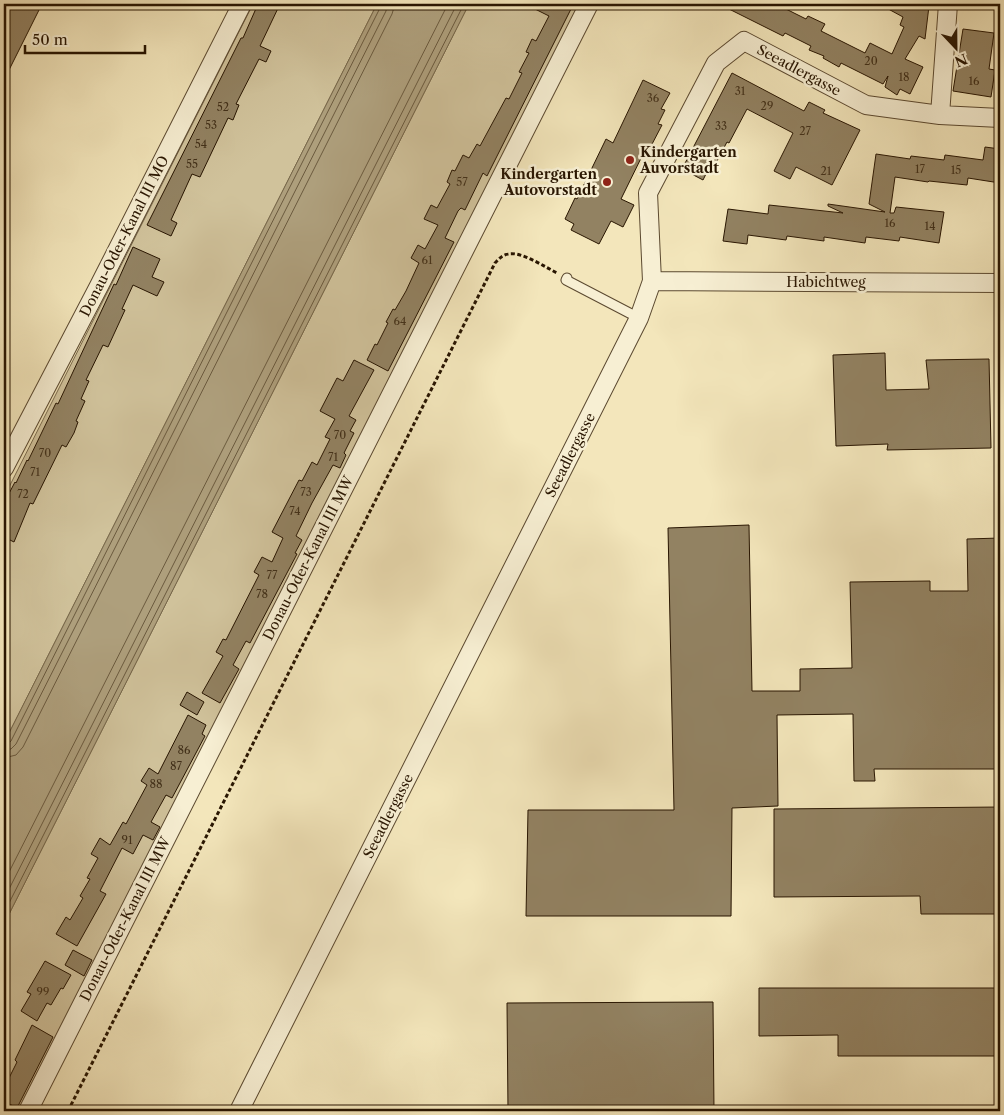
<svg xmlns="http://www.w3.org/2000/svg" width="1004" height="1115" font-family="'Libre Caslon Text',serif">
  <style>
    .green { fill: #d0c29b; stroke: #7c6c4e }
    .water { fill: #ae9f7c; stroke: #78684b }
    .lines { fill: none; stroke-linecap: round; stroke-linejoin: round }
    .shore { stroke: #6b5a3e; stroke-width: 1 }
    .building { fill: #928262; stroke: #281501 }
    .lane-casing { stroke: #5b4930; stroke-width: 11 }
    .street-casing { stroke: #5b4930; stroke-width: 20 }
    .path { stroke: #281501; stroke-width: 3; stroke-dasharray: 4 2.5; stroke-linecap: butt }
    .lane { stroke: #f7efd3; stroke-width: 9 }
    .street { stroke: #f7efd3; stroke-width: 18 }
    .poi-dot { fill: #8f2418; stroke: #f7efd3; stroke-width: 2 }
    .labels { text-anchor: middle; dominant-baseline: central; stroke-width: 5; stroke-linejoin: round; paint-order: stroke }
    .number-label { font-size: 11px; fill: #423019 }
    .street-label { font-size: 14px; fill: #281501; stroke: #f7efd3 }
    .poi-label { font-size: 14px; font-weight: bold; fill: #281501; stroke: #f7efd3; text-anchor: start }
  </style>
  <rect width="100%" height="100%" fill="#f3e6bb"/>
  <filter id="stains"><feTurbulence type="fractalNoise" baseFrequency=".004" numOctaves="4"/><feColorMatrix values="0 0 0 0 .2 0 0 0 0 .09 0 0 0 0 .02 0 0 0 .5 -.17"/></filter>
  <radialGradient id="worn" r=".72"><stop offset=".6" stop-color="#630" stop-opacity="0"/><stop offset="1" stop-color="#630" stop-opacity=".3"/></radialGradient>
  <path class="green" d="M253,4H377L4,743V497Z
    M469,4H582L20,1111H4V924Z"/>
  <path class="water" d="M377,4H469L4,924V743Z"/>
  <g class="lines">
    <path class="shore" d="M4,744H8L11,741L380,8L381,4
      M4,750L11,749L16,744L386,11L387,4
      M4,758L16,755L23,747L392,14L395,4
      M4,882L448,4
      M4,899L457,4
      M4,913L464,4"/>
  </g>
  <path class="building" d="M4,4H42L4,80Z
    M258,4H280L260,46L271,51L266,62L259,59L236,104L239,105L233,120L228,118L200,177L192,174L171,220L177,223L171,236L147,225L241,38H243Z
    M525,4H561L571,9L487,176L483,173L465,210L461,208L458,211L445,238L454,242L388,371L367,360L375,344L377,345L388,323L386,322L393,309L395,310L406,291L419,263L411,258L418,245L425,249L438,225L424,219L431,205L437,208L450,184L447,182L452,170L455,171L463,155L469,158L477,144L480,146L506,98L509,99L522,73L519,72L529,53L526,52L532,39L536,41L549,16Z
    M719,4H776L806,19L808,16L825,24L821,31L865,53L870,43L892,54L904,27L900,25L903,17L881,5V4H900L913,8L915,4L929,6L925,39L919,36L905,59L923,67L910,94L900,89L897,95L885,87L888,76L883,84L841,63L839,67L823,58L824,56L809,50L811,46L785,33L783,36Z
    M963,29L994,33L989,69L995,70L991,97L953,91Z
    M732,73L804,111L809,102L825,110L823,113L860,130L832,185L796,167L790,179L774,171L793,133L747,109L729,143L727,142L710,174L707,172L703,180L682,169Z
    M643,80L670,93L661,109L665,110L658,124L662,125L650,148L647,146L621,199L634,205L623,227L611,221L599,244L571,230L574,224L565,219L575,198L577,199L606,139L613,143Z
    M985,147L1000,149V183L968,178L967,185L929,181L928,182L895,177L890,213H894L896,207L944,212L939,243L900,237L899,241L866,237L865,243L824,237V241L787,236L786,240L748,235L747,244L723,241L728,209L768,214L769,205L843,213L828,206V204L885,212L869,204L876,154L910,159L911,156L944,160L945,155L983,160Z
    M133,247L160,259L152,277L164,282L157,296L133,285L122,309L125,310L108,347L103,345L86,380L89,381L81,399L85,401L76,421L78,422L74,433L66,447L62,445L33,504L30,503L14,542L4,537V503L15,482L16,483L27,460L28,461L56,403L58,404L114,284L116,285Z
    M885,353L886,390L929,389L926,360L989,359L991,448L887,450L888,444L836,446L833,355Z
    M354,360L374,370L349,416L356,420L350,431L354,433L344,453L346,455L340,468L333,465L312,503L296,536L302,540L295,553L297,554L250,643L246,641L233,665L239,669L220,703L202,693L223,656L216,652L223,639L226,640L259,575L254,572L262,557L272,562L283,538L272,532L299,480L302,481L312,462L317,465L330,439L325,437L335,419L320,411L337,378L343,381Z
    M749,525L752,691H800V669L852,668L850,582L930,581V591H968L967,539L1000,538V769H874L875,781H854L853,714L777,715L778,806L732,808L731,916H526L528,810H674L668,528Z
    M187,692L204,702L197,715L180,705Z
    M188,715L206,725L202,734L205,736L172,798L166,795L151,822L160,827L153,840L143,835L133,854L122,848L100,891L106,894L77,946L56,934L66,917L70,920L83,898L80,896L90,879L87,878L98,858L91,854L100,838L110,845L123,822L126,824L147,785L141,781L149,768L158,774Z
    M1000,807V914H921L920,896L774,897V809Z
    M73,950L92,960L84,976L65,965Z
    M45,961L71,975L63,989L61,988L51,1005L47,1003L37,1021L21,1011L31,994L27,992Z
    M759,988H1000V1056H838V1035L759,1036Z
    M713,1002L714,1111H508L507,1003Z
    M32,1025L53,1037L17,1108L4,1101V1088L17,1062L15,1060Z"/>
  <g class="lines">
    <defs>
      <path id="lane" d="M567,278L566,280L639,318"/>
      <path id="street" d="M940,115L948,4
        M652,281L1000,283
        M4,468L99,286L242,4
        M28,1111L589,4
        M239,1111L639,318L652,281L648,193L716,63L744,41L866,105L940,115L1000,118"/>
    </defs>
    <use href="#lane" class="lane-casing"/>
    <use href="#street" class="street-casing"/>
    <path class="path" d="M68,1111L495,263C499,259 502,255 508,254C521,251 545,267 557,273"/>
    <use href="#lane" class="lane"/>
    <use href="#street" class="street"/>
  </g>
  <g class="poi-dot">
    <circle cx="630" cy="160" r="5"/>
    <circle cx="607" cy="182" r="5"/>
  </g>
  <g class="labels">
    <g class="number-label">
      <text x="871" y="61">20</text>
      <text x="904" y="77">18</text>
      <text x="974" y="81">16</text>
      <text x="740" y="91">31</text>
      <text x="653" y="98">36</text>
      <text x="767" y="106">29</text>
      <text x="223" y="107">52</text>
      <text x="211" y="125">53</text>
      <text x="721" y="126">33</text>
      <text x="805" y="131">27</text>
      <text x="201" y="144">54</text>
      <text x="192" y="164">55</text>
      <text x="920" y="169">17</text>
      <text x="956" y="170">15</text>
      <text x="826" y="171">21</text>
      <text x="462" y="182">57</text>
      <text x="890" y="223">16</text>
      <text x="930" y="226">14</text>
      <text x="427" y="260">61</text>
      <text x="400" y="321">64</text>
      <text x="340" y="435">70</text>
      <text x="45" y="453">70</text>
      <text x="333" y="457">71</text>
      <text x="35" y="472">71</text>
      <text x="306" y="492">73</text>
      <text x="23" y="494">72</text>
      <text x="295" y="511">74</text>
      <text x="272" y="575">77</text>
      <text x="262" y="594">78</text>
      <text x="184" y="750">86</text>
      <text x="176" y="766">87</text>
      <text x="156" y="784">88</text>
      <text x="127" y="840">91</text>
      <text x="43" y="992">99</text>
    </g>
    <g class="street-label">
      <text transform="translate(799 70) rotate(28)">Seeadlergasse</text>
      <text transform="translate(124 236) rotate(-63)">Donau-Oder-Kanal III MO</text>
      <text x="826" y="282">Habichtweg</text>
      <text transform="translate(570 455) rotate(-63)">Seeadlergasse</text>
      <text transform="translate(308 558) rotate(-63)">Donau-Oder-Kanal III MW</text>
      <text transform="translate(388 816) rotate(-63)">Seeadlergasse</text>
      <text transform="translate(125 919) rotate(-63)">Donau-Oder-Kanal III MW</text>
    </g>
    <g class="poi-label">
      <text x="640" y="152">Kindergarten<tspan x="640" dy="16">Auvorstadt</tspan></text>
      <text x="597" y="174" text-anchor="end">Kindergarten<tspan x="597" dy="16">Autovorstadt</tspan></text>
    </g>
  </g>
  <rect width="1004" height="1115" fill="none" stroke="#f3e6bb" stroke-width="20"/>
  <rect x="5" y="5" width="994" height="1105" fill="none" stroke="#281501" stroke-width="2.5"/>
  <rect x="10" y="10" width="984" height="1095" fill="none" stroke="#281501"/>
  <g transform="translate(956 48) rotate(158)" stroke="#f7efd3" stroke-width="4" paint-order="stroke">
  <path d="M0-4L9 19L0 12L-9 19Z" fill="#281501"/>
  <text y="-8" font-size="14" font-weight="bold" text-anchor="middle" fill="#281501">N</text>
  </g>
  <path d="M25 45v8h120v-8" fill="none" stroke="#281501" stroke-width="2.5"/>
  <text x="32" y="45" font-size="15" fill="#281501" stroke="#f7efd3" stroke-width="4" paint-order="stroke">50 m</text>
  <rect width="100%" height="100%" filter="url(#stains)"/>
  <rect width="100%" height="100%" fill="url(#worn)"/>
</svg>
